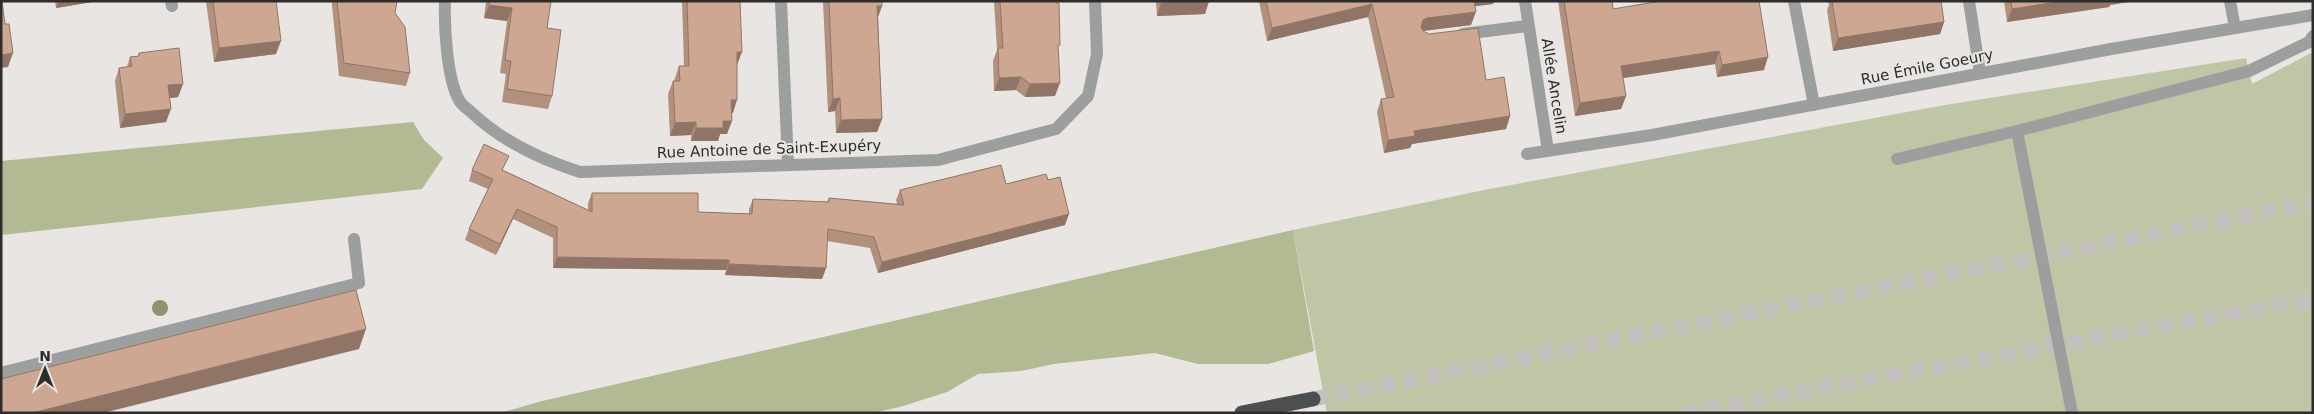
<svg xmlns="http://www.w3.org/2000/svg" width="2314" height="414" font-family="'DejaVu Sans',sans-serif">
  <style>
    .green { fill: #bfc6a6 }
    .forest { fill: #b1ba92 }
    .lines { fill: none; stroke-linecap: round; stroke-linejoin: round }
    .highway-tunnel { stroke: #c3c0be; stroke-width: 15; stroke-dasharray: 15 8; stroke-linecap: butt }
    .minor { stroke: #9d9e9e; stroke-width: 12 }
    .highway { stroke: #4c4f4f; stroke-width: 15 }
    .tree { fill: #8f9370 }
    .wall { fill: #b1907e }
    .shaded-wall { fill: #907567 }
    .building { fill: #cea793; stroke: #907567 }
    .labels { text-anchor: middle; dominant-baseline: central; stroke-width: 4; stroke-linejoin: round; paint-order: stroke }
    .street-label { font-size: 15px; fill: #2e2d2c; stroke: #e8e5e3 }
  </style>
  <rect width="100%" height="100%" fill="#e8e5e3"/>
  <path class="green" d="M2313,52V413H1327L1293,230L1489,189L1945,105L2246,58L2252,84Z"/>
  <path class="forest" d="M413,122L424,140L443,158L422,189L1,235V161Z
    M1293,230L1314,351L1268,364H1198L1155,353L1054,364L1021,371L978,374L947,392L900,407L872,413H500L542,401Z"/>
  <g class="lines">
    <path class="highway-tunnel" d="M1313,399L2313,203
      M1683,413L2313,299"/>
    <path class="minor" d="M171,1L172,6
      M445,1C444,26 447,79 459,100C461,104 466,108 470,111C501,141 539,159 580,172L938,160L1056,129L1088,96L1097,54L1095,1
      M781,1L788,165
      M1525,1L1548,151
      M1794,1L1814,105
      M1969,1L1980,73
      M2230,1L2235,28
      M1463,34L1527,26
      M1527,154L1652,135L2111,49L2313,15
      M1897,159L2017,131
      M1,373L359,283L354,239
      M2072,413L2017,131L2249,71L2309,42L2313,36"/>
    <path class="highway" d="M1242,413L1313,399"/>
  </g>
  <circle class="tree" cx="160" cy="308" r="8"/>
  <path class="wall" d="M55,1H98L56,8Z
    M206,1H276V54L214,62Z
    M332,1H397L395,13L410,73L406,86L339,76L332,5Z
    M486,1H551L547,28L552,96L548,109L502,102L506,74L500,73L507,21L484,18Z
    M682,1H740L737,65L733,113H732L727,134H720L718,141H691V135L670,136L668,94L673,81H674L679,66H684Z
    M823,1H882V6L878,17L882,119L877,132L836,133L835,111L828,112Z
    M994,1H1056L1058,52L1055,96L1025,97L1016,90L994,91L993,61L997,50Z
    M1156,1H1209L1205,14L1157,16Z
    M1259,1H1494L1493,4L1475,6L1471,25L1422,31L1486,80L1510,116L1506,129L1412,144L1410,148L1384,153L1377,112L1381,99L1386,98L1368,17L1267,41Z
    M1558,1H1612L1613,9L1661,1L1764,70L1717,77L1715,64L1623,78L1626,96L1621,109L1575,116Z
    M1828,1H1941L1944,22L1940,34L1833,51L1827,10L1829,5Z
    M2004,1H2134L2110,5L2109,7L2007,22Z
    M139,53L183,84L178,97L170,98L166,122L120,128L115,81L119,68L127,67L130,57L138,56Z
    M472,170H503L588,210V203L592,193L698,212L749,214V209L753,199L827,202L829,198L897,204L896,200L900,190L1006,184L1065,225L878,273L870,248L827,241L826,268L822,279L725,275L726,270L553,268V238L513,219L496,255L465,240L469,229L488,189L469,181Z"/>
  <path class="shaded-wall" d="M59,1H98L56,8Z
    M1199,1H1209L1205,14L1157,16L1161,3Z
    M1471,1H1494L1493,4L1469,7Z
    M2063,1H2134L2110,5L2109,7L2007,22L2012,9Z
    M1372,4L1368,17L1267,41L1272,28Z
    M489,5L512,8L507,21L484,18Z
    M877,6H882L877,19Z
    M1476,12L1471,25L1423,31L1419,33L1423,20L1427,18Z
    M1944,22L1940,34L1833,51L1838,38Z
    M281,41L276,54L214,62L219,48Z
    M1719,51L1715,64L1617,79L1621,66Z
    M737,52H742L737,65Z
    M13,53L8,67L1,68V55Z
    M1768,57L1764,70L1717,77L1722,65Z
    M1021,77L1016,90L994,91L999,78Z
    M1060,83L1055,96L1025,97L1030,84Z
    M183,84L178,97L163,99L168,85Z
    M1626,96L1621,109L1575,116L1580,103Z
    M840,98L835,111L828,112L833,99Z
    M731,100H737L733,113H726Z
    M171,109L166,122L120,128L125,114Z
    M1510,116L1506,129L1412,144L1410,148L1384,153L1388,140L1414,131Z
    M882,119L877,132L836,133L841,120Z
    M723,121H732L727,134H720L718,141H691L696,128Z
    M696,122L691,135L670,136L675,123Z
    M517,209L513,219L496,255L500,244Z
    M1069,214L1065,225L878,273L882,262Z
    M557,257L729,260L726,270L553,268Z
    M729,264L826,268L822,279L725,275Z
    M366,329L359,349L103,413H32Z"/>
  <path class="building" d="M1,1H2L5,24H9L13,53L1,55Z
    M213,1H276L281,41L219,48Z
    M337,1H397L395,13L405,27L410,73L344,63Z
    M489,1H551L547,28L561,30L552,96L507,89L511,61L505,60L512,8L489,5Z
    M687,1H740L742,52H737V100H731L732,121H723V128H696V122L675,123L673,81H680L679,66H689Z
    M829,1H882V6H877L882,119L841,120L840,98L833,99Z
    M1000,1H1056V3H1059L1060,45H1058L1060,83L1030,84L1021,77L999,78L998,48H1003Z
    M1161,1H1199L1161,3Z
    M1266,1H1474L1476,12L1427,18L1423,20L1421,27L1423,31L1429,34L1478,28L1486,80L1504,77L1510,116L1414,131L1415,136L1388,140L1381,99L1394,97L1372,4L1272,28Z
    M1564,1H1612L1613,9L1661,1H1759L1768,57L1722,65L1719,51L1621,66L1626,96L1580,103Z
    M1832,1H1941L1944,22L1838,38Z
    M2011,1H2063L2012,9Z
    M179,48L183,84L168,85L171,109L125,114L119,68L132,66L130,57L139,56V53Z
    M484,144L509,156L502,170L592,212V193H698V212L752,214L753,199L829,202V198L904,205L900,190L1001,165L1006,184L1046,174L1048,180L1060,177L1069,214L882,262L874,237L828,229L826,268L729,264V260L557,257V227L517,209L500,244L469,229L493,179L472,170Z
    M356,290L366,329L32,413H1V379Z"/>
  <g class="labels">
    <g class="street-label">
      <text transform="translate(1927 67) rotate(-11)">Rue Émile Goeury</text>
      <text transform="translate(1554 86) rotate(81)">Allée Ancelin</text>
      <text transform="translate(769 149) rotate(-2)">Rue Antoine de Saint-Exupéry</text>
    </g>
  </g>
  <rect width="2314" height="414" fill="none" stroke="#2e2d2c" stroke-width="5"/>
  <g transform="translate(45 369)" stroke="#e8e5e3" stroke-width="4" paint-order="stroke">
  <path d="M0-4L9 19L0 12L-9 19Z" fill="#2e2d2c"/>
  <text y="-8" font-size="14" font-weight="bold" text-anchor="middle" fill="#2e2d2c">N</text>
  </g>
</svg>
